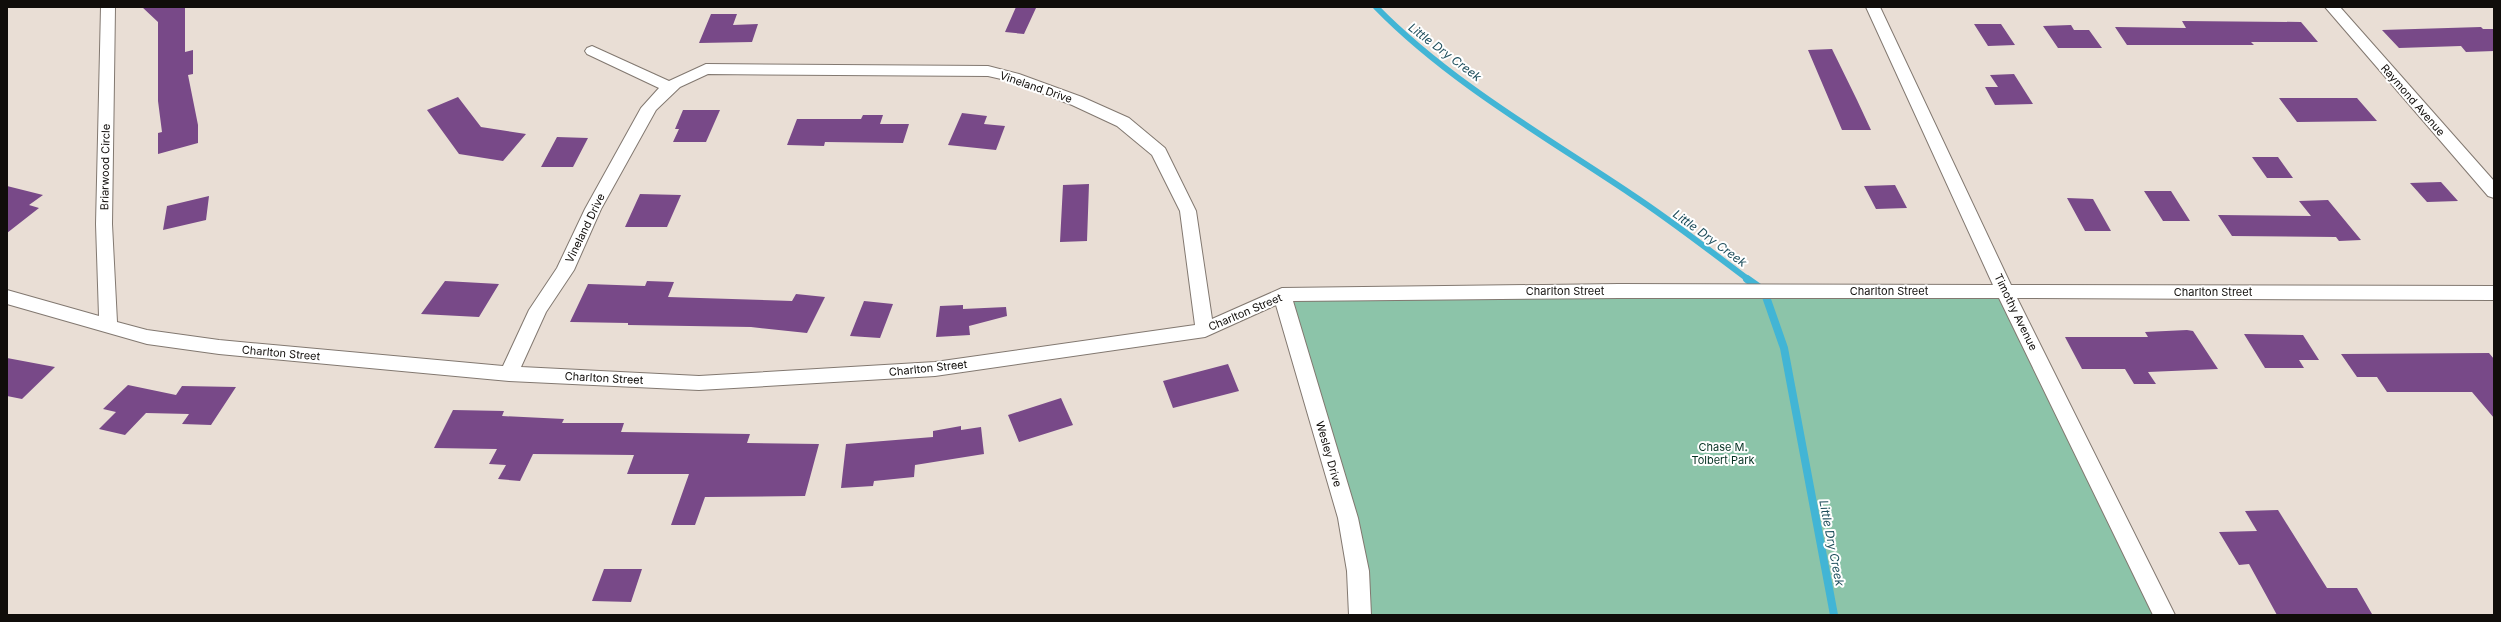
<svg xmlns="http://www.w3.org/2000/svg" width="2501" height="622" font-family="Inter,sans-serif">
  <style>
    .green { fill: #8cc4a9 }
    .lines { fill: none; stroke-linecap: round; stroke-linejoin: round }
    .stream-far1 { stroke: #42b5d5; stroke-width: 6 }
    .stream { stroke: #42b5d5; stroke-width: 8 }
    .building { fill: #784988 }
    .street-casing { stroke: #827870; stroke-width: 2 }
    .street { fill: #fff; fill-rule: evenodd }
    .labels { text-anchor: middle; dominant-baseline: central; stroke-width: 4; stroke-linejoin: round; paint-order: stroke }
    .street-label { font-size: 11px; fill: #100d0a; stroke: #fff }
    .park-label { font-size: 11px; fill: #043121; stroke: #fff }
    .water-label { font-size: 12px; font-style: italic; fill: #1e4e5c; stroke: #fff }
  </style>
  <rect width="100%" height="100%" fill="#e9ded5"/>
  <path class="green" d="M2005,292L2164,615H1360L1358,571L1282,295Z"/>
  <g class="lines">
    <path class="stream-far1" d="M1376,7C1448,81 1546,137 1631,194C1672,221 1710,251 1749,280"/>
    <path class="stream" d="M1747,279L1764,291L1784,348L1834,615"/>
  </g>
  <path class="building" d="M142,7H185V52L193,50V74L188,75L198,125V143L158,154V133L162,132L158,101V22Z
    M1016,7L1036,8L1024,34L1005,32Z
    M711,14H737L733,25L758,24L752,42L699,43Z
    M2182,21L2301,22L2318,42H2251L2254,45H2127L2115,27L2186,28Z
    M1974,24H2001L2015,45L1988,46Z
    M2071,25L2074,30H2089L2102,48H2058L2043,26Z
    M2481,27L2483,29H2494V51L2466,52L2461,46L2399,48L2382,30Z
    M1832,49L1857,100L1871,130H1842L1808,50Z
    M2014,74L2033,104L1995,105L1985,87H1998L1990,75Z
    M458,97L481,127L526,134L503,161L459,154L427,110Z
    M2279,98H2357L2377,121L2297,122Z
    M683,110H720L706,142H673L679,129H675Z
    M962,113L987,116L984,124L1005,126L996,150L948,145Z
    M863,115H883L880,124H909L903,143L825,142L824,146L787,145L797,119H861Z
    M557,137L588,138L573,167H541Z
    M2252,157H2278L2293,178H2267Z
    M2441,182L2458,201L2427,202L2410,183Z
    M1089,184L1087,241L1060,242L1063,185Z
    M1895,185L1907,208L1876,209L1864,186Z
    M7,186L43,195L29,205L39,208L7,233Z
    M2144,191H2171L2190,221H2163Z
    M640,194L681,195L667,227H625Z
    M209,196L206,220L163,230L167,206Z
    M2067,198L2093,199L2111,231H2085Z
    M2328,200L2361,240L2339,241L2336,237L2232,236L2218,215L2311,216L2299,201Z
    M445,281L499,284L479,317L421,314Z
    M647,281L674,282L668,297L792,301L796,294L825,297L807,333L751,327L628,325V323L570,322L588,284L645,286Z
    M864,301L893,304L880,338L850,336Z
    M963,305V309L1006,307L1007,316L969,326L970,335L936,337L940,306Z
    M2187,330L2193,331L2218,369L2148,372L2156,384H2134L2125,369H2082L2065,337H2148L2145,332Z
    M2244,334L2303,335L2319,360H2299L2304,368H2265Z
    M2489,353L2494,359V418L2472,392H2387L2377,377H2357L2341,354Z
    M7,358L55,367L22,399L7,396Z
    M1228,364L1239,391L1173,408L1163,381Z
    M128,385L176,395L182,386L236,387L211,425L182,424L189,414L146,413L125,435L99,429L116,412L103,409Z
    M1061,398L1073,425L1019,442L1008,415Z
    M453,410L504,411L502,416L564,419L562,423H624L621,432L750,434L747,443L819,444L805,496L705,497L695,525H671L689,474H627L634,455L533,454L520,481L498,479L506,465L489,464L497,449L434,448Z
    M961,426V430L981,427L984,454L915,465L914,477L874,481L873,486L841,488L846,444L933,437V431Z
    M2278,510L2327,588H2357L2372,614L2277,615L2249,564L2239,565L2219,532L2257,531L2245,511Z
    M604,569H642L631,602L592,601Z"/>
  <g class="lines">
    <defs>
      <path id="street" d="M101,7H115L112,224L117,322L147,330L219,340L503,366L529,310L557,268L585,209L641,108L659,88L587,54L585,51L587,48L592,46L669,81L706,64L988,66L1019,74L1082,97L1129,118L1165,148L1196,211L1212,319L1282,288L1619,284L1993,285L1866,7H1880L2011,285L2494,286V300L2017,298L2175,615H2153L1999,298H1619L1293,301L1358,518L1369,571L1371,615H1349L1347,571L1338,518L1276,305L1205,337L935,376L699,390L509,381L219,354L147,344L7,304V290L99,316L96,224ZM708,74L988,76L1010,81L1072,105L1117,126L1152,155L1180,211L1195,325L935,362L699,376L521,367L546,312L574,270L601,209L656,110L680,87Z
        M2325,7H2340L2494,181V198L2488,196Z"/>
    </defs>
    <use href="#street" class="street-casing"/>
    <use href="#street" class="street"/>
  </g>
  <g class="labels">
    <g class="street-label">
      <text transform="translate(1036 87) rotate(19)">Vineland Drive</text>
      <text transform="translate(2413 100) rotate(49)">Raymond Avenue</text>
      <text transform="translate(105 167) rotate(-89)">Briarwood Circle</text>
      <text transform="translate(585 228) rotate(-64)">Vineland Drive</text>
      <text x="1565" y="291">Charlton Street</text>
      <text x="1889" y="291">Charlton Street</text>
      <text x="2213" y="292">Charlton Street</text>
      <text transform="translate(1245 312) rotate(-23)">Charlton Street</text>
      <text transform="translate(2016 312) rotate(64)">Timothy Avenue</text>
      <text transform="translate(281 353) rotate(5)">Charlton Street</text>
      <text transform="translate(928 368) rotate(-6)">Charlton Street</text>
      <text transform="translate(604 378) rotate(3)">Charlton Street</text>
      <text transform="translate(1329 454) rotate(74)">Wesley Drive</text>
    </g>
    <g class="park-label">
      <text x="1723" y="447">Chase M.<tspan x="1723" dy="13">Tolbert Park</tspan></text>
    </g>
    <g class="water-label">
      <text transform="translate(1445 52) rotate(37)">Little Dry Creek</text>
      <text transform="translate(1710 238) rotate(36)">Little Dry Creek</text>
      <text transform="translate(1832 543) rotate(79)">Little Dry Creek</text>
    </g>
  </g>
  <rect width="2501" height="622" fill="none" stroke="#100d0a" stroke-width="16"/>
</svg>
